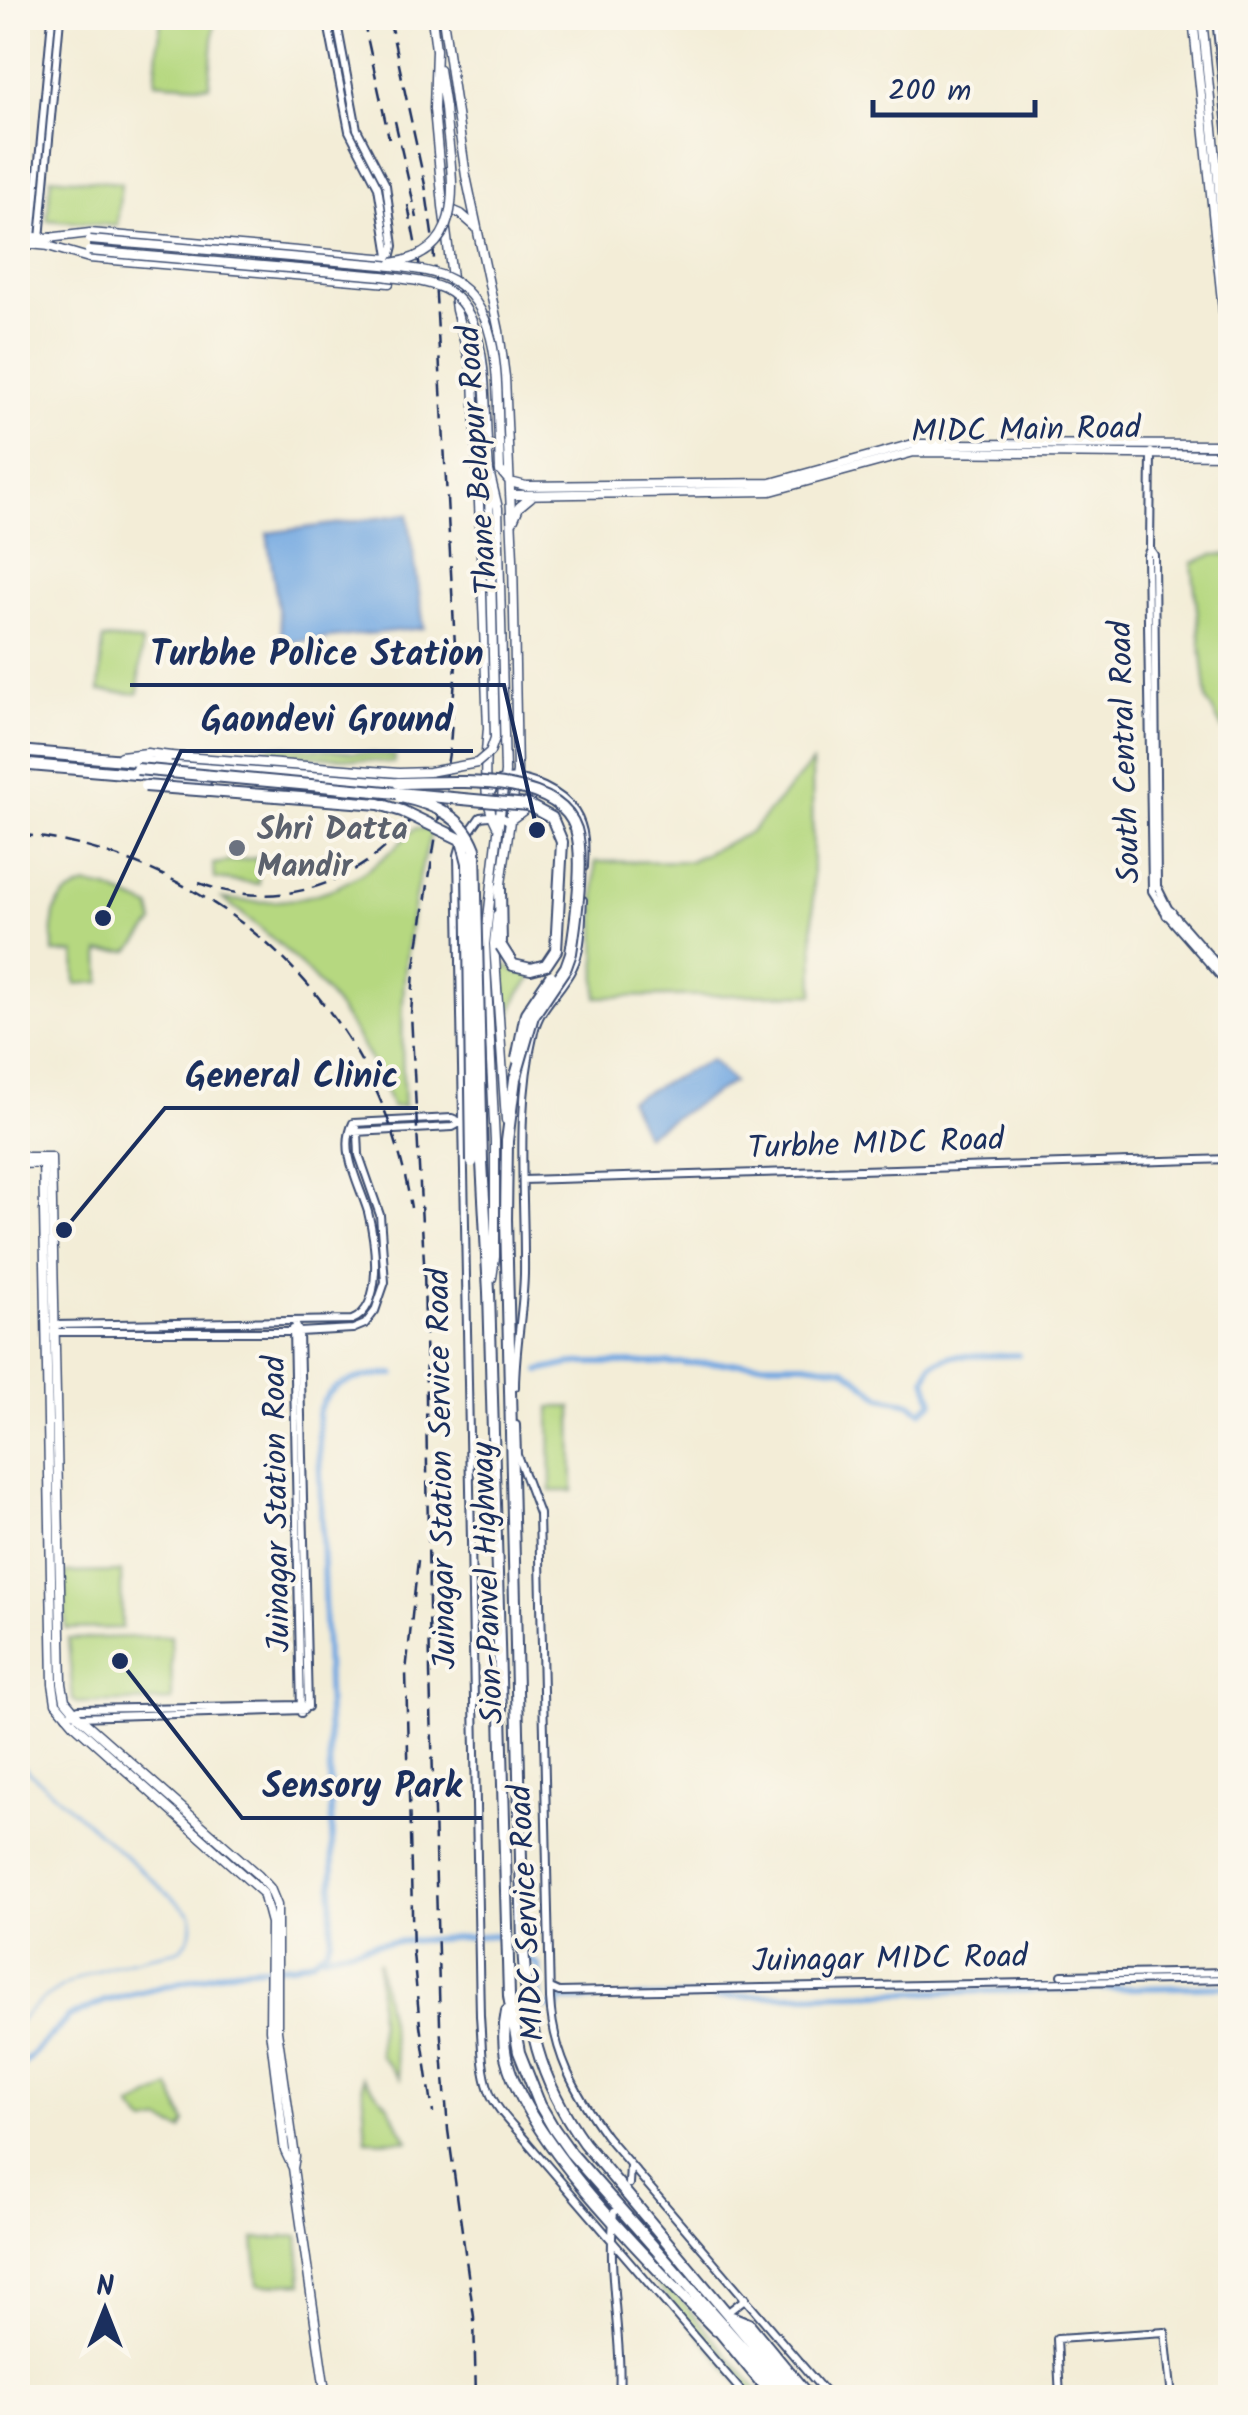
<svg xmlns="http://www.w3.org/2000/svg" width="1248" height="2415" font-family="Kalam,sans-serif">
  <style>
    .green { fill: #b6d880; stroke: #68846f; stroke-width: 2.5 }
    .water { fill: #74a9e1; stroke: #486ca0; stroke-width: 2.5 }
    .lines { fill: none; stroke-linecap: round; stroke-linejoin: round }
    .stream { stroke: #74a9e1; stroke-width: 2.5 }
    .canal { stroke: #74a9e1; stroke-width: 6 }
    .river { stroke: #74a9e1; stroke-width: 10 }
    .minor-tunnel { stroke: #c8c7bf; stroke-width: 6; stroke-dasharray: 6 3; stroke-linecap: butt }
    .minor-casing { stroke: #3b4c70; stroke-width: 10 }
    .major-casing { stroke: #3b4c70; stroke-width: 11 }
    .highway-casing { stroke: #3b4c70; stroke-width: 14 }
    .minor { stroke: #fff; stroke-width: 6 }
    .major { stroke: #fff; stroke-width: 8 }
    .highway { stroke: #fff; stroke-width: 10 }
    .rail { stroke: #1b2f5e; stroke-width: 2.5; stroke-dasharray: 15 8; stroke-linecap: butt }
    .major-bridge-casing { stroke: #3b4c70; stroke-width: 11; stroke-linecap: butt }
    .highway-bridge-casing { stroke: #3b4c70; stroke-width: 14; stroke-linecap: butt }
    .major-bridge { stroke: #fff; stroke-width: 8 }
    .highway-bridge { stroke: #fff; stroke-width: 10 }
    .worship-dot { fill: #6b7280; stroke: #fbf7ec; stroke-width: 4 }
    .labels { text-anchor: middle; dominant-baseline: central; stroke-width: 8; stroke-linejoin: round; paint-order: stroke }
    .street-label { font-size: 32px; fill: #1b2f5e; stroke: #fbf7ec }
    .worship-label { font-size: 32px; font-weight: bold; fill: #5b616d; stroke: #fbf7ec; text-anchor: start }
    .leader { fill: none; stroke: #1b2f5e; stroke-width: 4 }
    .callout-dot { fill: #1b2f5e; stroke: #fbf7ec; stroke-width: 4 }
    .callout-label { font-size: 35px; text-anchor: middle; font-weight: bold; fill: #1b2f5e; stroke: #fbf7ec; stroke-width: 8; stroke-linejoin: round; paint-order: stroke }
  </style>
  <rect width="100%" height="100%" fill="#fbf7ec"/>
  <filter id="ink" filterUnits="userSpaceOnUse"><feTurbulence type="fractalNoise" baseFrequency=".01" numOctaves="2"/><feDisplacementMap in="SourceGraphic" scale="20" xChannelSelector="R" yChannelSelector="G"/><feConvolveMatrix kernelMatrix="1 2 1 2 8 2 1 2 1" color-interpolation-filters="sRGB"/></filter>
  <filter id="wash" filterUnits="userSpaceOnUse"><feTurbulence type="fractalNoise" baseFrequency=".0048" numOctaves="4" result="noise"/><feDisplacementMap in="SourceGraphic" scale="40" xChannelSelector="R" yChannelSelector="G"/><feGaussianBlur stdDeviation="2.25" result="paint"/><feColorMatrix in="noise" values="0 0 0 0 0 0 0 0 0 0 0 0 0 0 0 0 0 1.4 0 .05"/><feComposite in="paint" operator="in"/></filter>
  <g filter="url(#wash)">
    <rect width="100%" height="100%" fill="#f3edd7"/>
    <path class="green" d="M161,18H215L209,86L155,82Z
      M51,177L121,183L117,226L47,220Z
      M1230,554V726L1222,729L1207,700L1192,563L1212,555Z
      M103,639L142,642L138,694L99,691Z
      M279,746L395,756L394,763L250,750Z
      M812,763L814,994L597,997L595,862L689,861L751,832Z
      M415,828L432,830C403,924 399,1009 404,1106L392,1107C353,1011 305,960 223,899C305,910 359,888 415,828Z
      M256,858L259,884L215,879L213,864Z
      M86,885L108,889L151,908L154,923L130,951L100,952L101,982L76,984L75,953H53C53,918 47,899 86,885Z
      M503,963L518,973H536L519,994L508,1020Z
      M550,1407H572L573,1491H551Z
      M121,1572L122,1628L66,1629L65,1573Z
      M171,1636L172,1701L77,1703L73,1700L68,1639Z
      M378,1961L399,2078L379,2055Z
      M362,2077L387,2104L408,2141L366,2140Z
      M170,2087L186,2123L182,2130L161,2121L146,2124L131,2107Z
      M625,2234L763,2397H751L619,2239Z
      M298,2236L302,2283L258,2285L254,2239Z"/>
    <path class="water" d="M408,514L424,628L283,643L267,533Z
      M711,1060L733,1082L645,1135L629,1100Z"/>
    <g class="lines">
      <path class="stream" d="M18,1762L191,1914C194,1930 190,1942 177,1951C117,1962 60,1975 18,2023"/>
      <path class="canal" d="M540,1371L575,1363H805L845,1369L881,1397L910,1403L921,1411L933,1402L926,1379L932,1364L951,1356L1018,1355
        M321,1955L378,1943L495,1935L539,1966L540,2007H558V2000L1230,1986
        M18,2069L69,2017L105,2001L236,1969L293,1965L312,1960L327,1947L331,1937L333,1868L318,1413C328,1379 363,1376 394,1374"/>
      <path class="river" d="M1230,764L1227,776L1230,821"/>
    </g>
  </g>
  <g filter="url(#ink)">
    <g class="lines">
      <path class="minor-tunnel" d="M615,2206L623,2177
        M620,2220L626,2195"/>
      <defs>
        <path id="minor" d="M327,18L349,131L378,187L389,256
          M336,18L357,129L386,185L394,246L390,262
          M1216,18L1230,159
          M32,238L52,18
          M40,239L60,18
          M1151,452L1150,549L1147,555L1152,891L1167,915L1230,987
          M1150,549L1154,555L1157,886L1168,908L1230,979
          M489,796C493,790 497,780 504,779C528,775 563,793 575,812C586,829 585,848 584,867
          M509,821L498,815L480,817L461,844L458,855L480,2016C482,2039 481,2068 489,2090C495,2109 515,2127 528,2143L747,2398
          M353,1123L452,1118L461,1122
          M355,1132L453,1127L462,1122
          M523,1180L1230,1159
          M295,1323L299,1332L308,1707
          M53,1325L352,1320C385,1307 375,1240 368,1212C360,1185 339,1151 353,1123
          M293,1329L301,1713
          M53,1332H299L353,1329L365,1324L375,1311L385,1282L380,1215L359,1155L358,1132L353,1123
          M515,1387C515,1349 523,1313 524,1274C525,1194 515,1111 534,1032C540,1005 562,991 573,967C583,947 581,922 583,900
          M516,1425L517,1455L539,1514L550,1999C553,2053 575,2093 606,2136L830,2398
          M66,1716L79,1709L303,1705
          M77,1717L304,1710
          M1062,1975L1230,1972
          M550,1988L559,1992L1230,1979
          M629,2184L630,2165
          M614,2212C606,2273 623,2336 619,2398
          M728,2312L746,2298
          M1060,2398L1057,2339L1165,2332L1172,2398"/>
        <path id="major" d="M432,18L436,50L434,109L443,206L456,310L474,378L488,728C485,760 481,797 497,826
          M443,18L466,176L499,331L505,377L513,559L517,772L500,891
          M1193,18L1226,340L1229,446
          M1202,18L1230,300
          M439,69L445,108
          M447,208L461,214L477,228
          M18,236L50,238
          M48,238L90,233L390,259
          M18,243L50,246
          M48,246L89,258L389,283
          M487,441L489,472
          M499,441L500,471
          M500,470L510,482L526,486L771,483L913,444L1230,445
          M489,471L498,508L505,772L485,944L495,1141V1257L492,1278
          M510,495L771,491L914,452L1230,455
          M513,521L519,507L531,497
          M485,556L490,539L489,486
          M121,756L147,753L171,756
          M509,821L524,810L537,785
          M497,915L494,944L506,1120
          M1167,915L1171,912
          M18,1157H51L62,1684L65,1700L79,1717L258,1875L270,1888L277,1905V2030L295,2157L293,2168L326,2398
          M43,1157L53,1684L56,1703L74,1724L263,1893L271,1923L270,2030L285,2151L293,2168
          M18,1164L47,1163"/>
        <path id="highway" d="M18,751L398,783
          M18,764L206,780
          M500,888L501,946
          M515,1079L507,1141L506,1219L523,1945C527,2024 537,2077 584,2143L798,2398
          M482,1162L489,1292L509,1996L519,2052L540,2105L554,2129L571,2153L787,2398
          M507,2011C504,2026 503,2042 506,2057C526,2143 654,2265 716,2330
          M732,2317L749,2324L810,2398
          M716,2327L774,2398"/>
      </defs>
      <use href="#minor" class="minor-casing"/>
      <use href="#major" class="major-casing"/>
      <use href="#highway" class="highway-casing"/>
      <use href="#minor" class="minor"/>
      <use href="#major" class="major"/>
      <use href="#highway" class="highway"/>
      <path class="rail" d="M363,18L389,138
        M389,18L425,185L433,241L456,664L450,747L414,972L411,1014L424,1262L430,1672L440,2024L448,2130L474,2317L476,2398
        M395,121L417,218
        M408,205L423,284
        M18,834C219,857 380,1006 411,1208
        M199,883C295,920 403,867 437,770
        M418,1560L406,1672L413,1953L420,2025L433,2113"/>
      <defs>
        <path id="major-bridge" d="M90,240L383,265C405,268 432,269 452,280C504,309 496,391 499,441
          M89,251L382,276C402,279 425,280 444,289C490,311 484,397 487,441
          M392,263C475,252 449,167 445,108
          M171,756L399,773L429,772L477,763L490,752L495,738L491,571"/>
        <path id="highway-bridge" d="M137,769L528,805L552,818L562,842L556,950L546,965L531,969L513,965L501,946
          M398,783C446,783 557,771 576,829C585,859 576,921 571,953L566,967L533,1016L515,1079
          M145,786L379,804L402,811L462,840L468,863L472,1162
          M401,797C434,804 463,816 475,849L482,1162
          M517,1059L526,1013L551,976"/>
      </defs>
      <use href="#major-bridge" class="major-bridge-casing"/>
      <use href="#highway-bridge" class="highway-bridge-casing"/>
      <use href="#major-bridge" class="major-bridge"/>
      <use href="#highway-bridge" class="highway-bridge"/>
    </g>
  </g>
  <circle class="worship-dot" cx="237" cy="848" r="10"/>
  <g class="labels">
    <g class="street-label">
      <text transform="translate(1026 431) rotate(-1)">MIDC Main Road</text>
      <text transform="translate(479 460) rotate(-94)">Thane Belapur Road</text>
      <text transform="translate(1126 752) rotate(-92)">South Central Road</text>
      <text transform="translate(876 1145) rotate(-2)">Turbhe MIDC Road</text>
      <text transform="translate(443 1469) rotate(-91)">Juinagar Station Service Road</text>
      <text transform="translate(278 1504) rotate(-91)">Juinagar Station Road</text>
      <text transform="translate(489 1583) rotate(-92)">Sion-Panvel Highway</text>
      <text transform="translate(528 1913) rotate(-93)">MIDC Service Road</text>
      <text transform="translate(890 1960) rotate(-1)">Juinagar MIDC Road</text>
    </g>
    <g class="worship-label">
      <text x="257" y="830">Shri Datta<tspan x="257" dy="37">Mandir</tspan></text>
    </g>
  </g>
  <path class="leader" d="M537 830L504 685H130M103 918L181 751H473M64 1230L165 1108H418M120 1661L242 1818H482"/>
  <g class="callout-dot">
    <circle cx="537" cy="830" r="10"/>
    <circle cx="103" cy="918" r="10"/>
    <circle cx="64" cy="1230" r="10"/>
    <circle cx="120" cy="1661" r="10"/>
  </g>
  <g class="callout-label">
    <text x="317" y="665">Turbhe Police Station</text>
    <text x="327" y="731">Gaondevi Ground</text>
    <text x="292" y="1087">General Clinic</text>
    <text x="362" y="1797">Sensory Park</text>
  </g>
  <rect width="1248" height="2415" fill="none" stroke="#fbf7ec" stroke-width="60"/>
  <g transform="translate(105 2310)" stroke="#fbf7ec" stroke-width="8" paint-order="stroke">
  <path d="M0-8L18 38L0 25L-18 38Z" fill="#1b2f5e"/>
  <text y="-15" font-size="28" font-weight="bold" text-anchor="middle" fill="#1b2f5e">N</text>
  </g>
  <path d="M873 100v15h162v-15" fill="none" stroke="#1b2f5e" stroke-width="5"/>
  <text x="888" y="100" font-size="30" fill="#1b2f5e" stroke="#fbf7ec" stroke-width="8" paint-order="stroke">200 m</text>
</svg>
